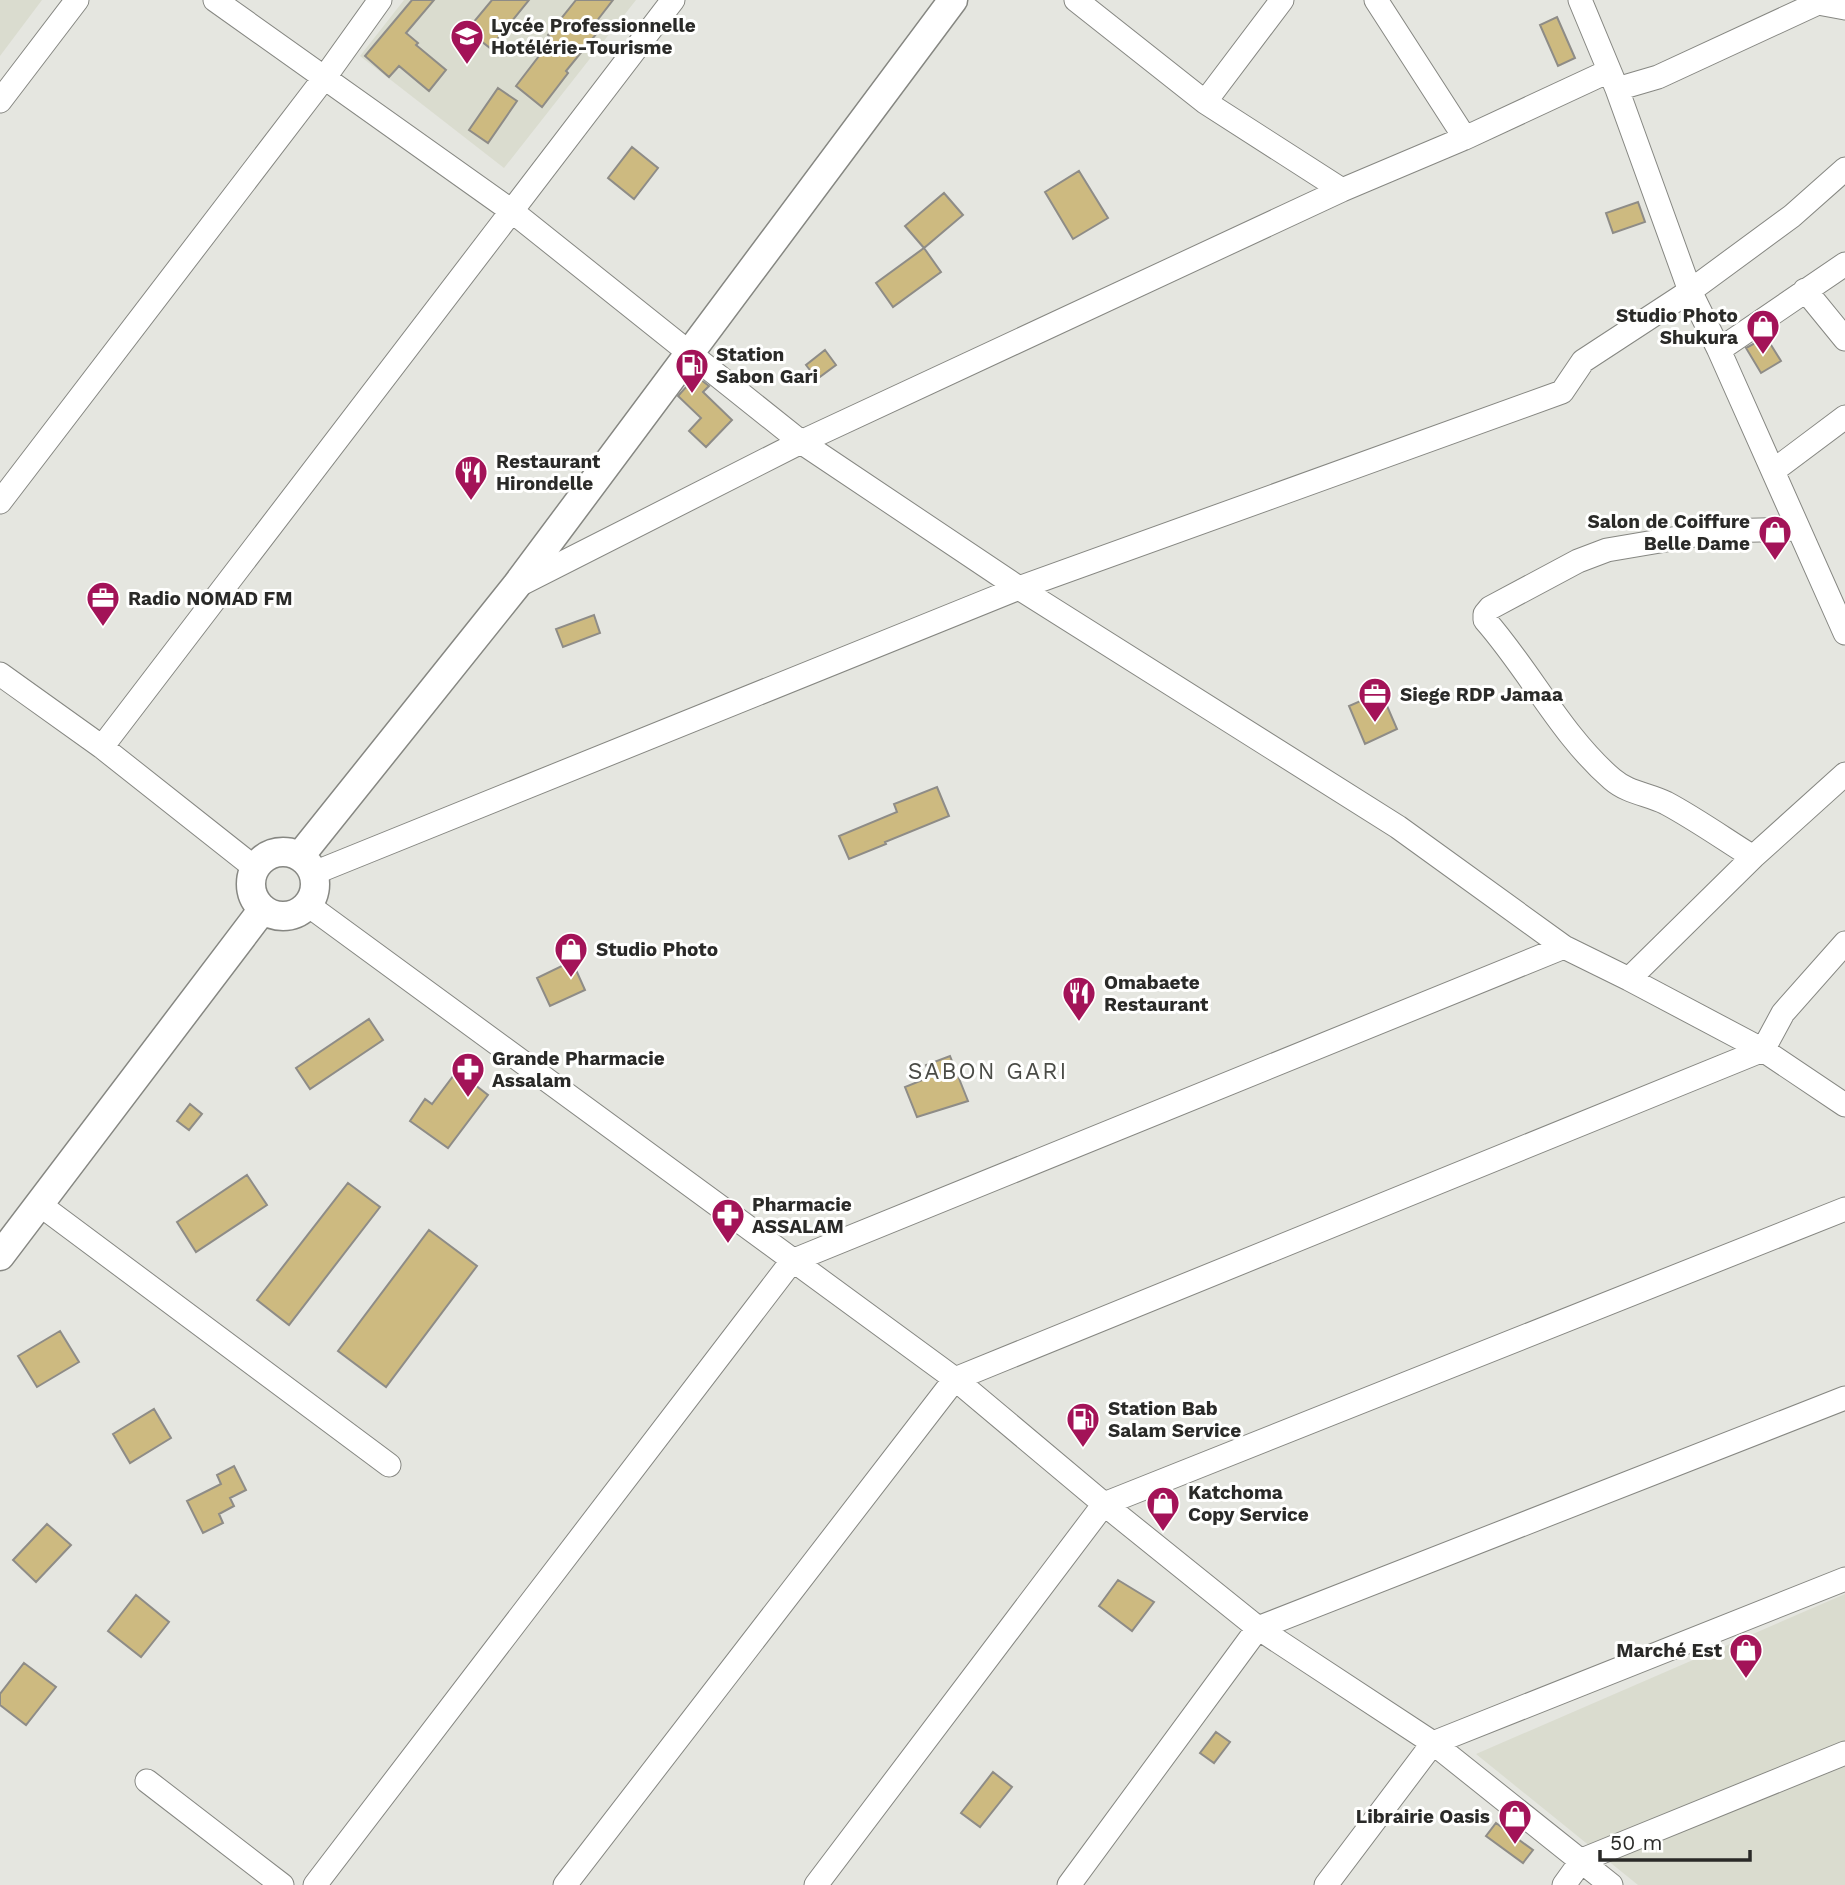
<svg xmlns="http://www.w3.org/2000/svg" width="1845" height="1885" font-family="'Work Sans',sans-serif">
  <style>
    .built { fill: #dadccf }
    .building { fill: #cdba80; stroke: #8e8c87; stroke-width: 2 }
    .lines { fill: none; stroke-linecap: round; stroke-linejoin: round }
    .minor-casing { stroke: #868782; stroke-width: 25 }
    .major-casing { stroke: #868782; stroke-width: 31 }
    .minor { stroke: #fff; stroke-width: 23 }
    .major { stroke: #fff; stroke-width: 28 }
    .labels { text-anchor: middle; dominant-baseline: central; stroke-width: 6; stroke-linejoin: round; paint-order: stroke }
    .poi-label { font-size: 19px; font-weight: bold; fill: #2a2a28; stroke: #fffffe; text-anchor: start }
    .quarter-label { font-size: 23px; letter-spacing: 2px; fill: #4b4c47; stroke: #fffffe }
  </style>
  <rect width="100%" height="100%" fill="#e5e6e0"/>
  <path class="built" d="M0,0H42L0,56Z
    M404,0H636L504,168L360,56Z
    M1845,1594V1885H1638L1476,1754Z"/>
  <path class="building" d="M412,0H434L406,33L418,43L416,45L446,70L429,91L399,66L389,77L365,56Z
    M492,0H529L490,48L467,30Z
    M576,0H613L596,22L602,27L566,71L568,73L542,107L516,86L552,39L548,35Z
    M1557,17L1575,58L1558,66L1540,25Z
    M498,88L517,101L488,143L469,130Z
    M632,147L658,168L634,199L608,178Z
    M1079,171L1108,218L1073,239L1045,192Z
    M944,193L963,215L924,248L905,226Z
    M1638,202L1645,222L1613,233L1606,213Z
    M924,248L941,272L893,307L876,283Z
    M1766,337L1781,361L1761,373L1746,348Z
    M825,350L836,365L817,379L806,365Z
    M696,376L709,386L703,392L732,420L706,447L689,431L701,418L678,396Z
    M594,615L600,633L563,647L556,629Z
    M1381,692L1397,729L1365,744L1349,706Z
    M937,787L949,816L885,842L886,844L849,859L839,836L897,812L894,804Z
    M572,961L585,990L550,1006L537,978Z
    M369,1019L383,1040L310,1089L296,1068Z
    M950,1056L968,1101L917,1117L905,1087L930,1077L926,1065Z
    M457,1071L488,1095L448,1148L410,1121L425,1099L432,1104Z
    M190,1104L202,1114L189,1130L177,1121Z
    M247,1175L267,1205L196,1252L177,1222Z
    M348,1183L380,1207L289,1325L257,1300Z
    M429,1230L477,1266L386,1387L338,1351Z
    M60,1331L79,1362L37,1387L18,1356Z
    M154,1409L171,1438L130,1463L113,1434Z
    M234,1466L246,1490L230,1498L234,1506L219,1514L223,1523L203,1533L187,1501L221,1484L217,1475Z
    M47,1524L71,1545L36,1582L13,1560Z
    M1118,1580L1154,1602L1132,1631L1099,1606Z
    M136,1595L169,1622L141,1657L108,1631Z
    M24,1663L56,1687L26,1725L0,1705V1694Z
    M1216,1732L1230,1742L1214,1763L1200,1753Z
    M993,1772L1012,1787L980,1827L961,1813Z
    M1496,1823L1533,1850L1523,1863L1486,1836Z"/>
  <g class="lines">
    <defs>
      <path id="minor" d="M215,0L513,212L801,442L1019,588L1398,827L1564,947L1629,979L1763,1050L1845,1105
        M1076,0L1205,102L1342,190
        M1376,0L1465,138
        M1580,0L1617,89L1690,291L1719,350L1845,633
        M1617,89L1658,77L1818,3L1845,8
        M0,101L77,0
        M1205,102L1282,0
        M1805,290L1845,339
        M1719,350L1845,264
        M1773,471L1845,417
        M0,502L325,77L380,0
        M517,586L801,442L1342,190L1465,138L1609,71
        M0,674L102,747L255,868
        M102,747L673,0
        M1753,857C1724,839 1696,819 1666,803C1648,794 1628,793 1612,779C1561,735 1530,671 1485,620V614L1490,608L1578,561L1607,550L1719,531L1798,529
        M314,873L1019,588L1562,392L1583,361L1690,291L1792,216L1845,169
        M308,905L955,1379L1104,1504L1258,1628L1433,1743L1611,1885
        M1629,979L1753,857L1845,774
        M39,1204L389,1465
        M147,1781L282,1885
        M315,1885L792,1261L1564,947
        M565,1885L955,1379L1763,1050L1783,1013L1845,943
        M816,1885L1104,1504L1845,1209
        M1069,1885L1258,1628L1845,1398
        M1326,1885L1433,1743L1845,1579
        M1564,1885L1582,1860L1845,1753"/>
      <path id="major" d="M251 884a32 32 0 1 1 64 0a32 32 0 1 1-64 0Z
        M300,856L516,586L953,0
        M0,1256L263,909"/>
    </defs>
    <use href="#minor" class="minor-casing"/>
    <use href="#major" class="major-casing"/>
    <use href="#minor" class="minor"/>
    <use href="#major" class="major"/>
  </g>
  <defs>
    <symbol id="school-pin" viewBox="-11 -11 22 30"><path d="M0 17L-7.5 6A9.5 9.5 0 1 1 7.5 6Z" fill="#a31358" stroke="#fffffe"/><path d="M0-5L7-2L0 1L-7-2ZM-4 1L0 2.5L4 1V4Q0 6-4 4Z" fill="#fff"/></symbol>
    <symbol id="shop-pin" viewBox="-11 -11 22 30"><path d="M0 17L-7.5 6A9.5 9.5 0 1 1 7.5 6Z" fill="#a31358" stroke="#fffffe"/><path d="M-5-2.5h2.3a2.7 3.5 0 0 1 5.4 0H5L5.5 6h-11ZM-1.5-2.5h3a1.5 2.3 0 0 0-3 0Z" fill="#fff"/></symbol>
    <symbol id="fuel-pin" viewBox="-11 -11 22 30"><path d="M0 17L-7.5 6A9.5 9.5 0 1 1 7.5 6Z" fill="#a31358" stroke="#fffffe"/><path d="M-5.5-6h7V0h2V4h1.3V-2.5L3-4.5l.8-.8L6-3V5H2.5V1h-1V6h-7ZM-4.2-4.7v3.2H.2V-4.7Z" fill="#fff"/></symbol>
    <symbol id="restaurant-pin" viewBox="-11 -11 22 30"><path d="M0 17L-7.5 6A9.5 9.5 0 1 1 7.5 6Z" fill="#a31358" stroke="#fffffe"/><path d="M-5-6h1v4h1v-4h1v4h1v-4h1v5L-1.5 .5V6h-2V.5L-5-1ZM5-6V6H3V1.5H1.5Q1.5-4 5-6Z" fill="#fff"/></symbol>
    <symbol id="office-pin" viewBox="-11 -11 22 30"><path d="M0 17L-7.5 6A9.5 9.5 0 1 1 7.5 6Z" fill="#a31358" stroke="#fffffe"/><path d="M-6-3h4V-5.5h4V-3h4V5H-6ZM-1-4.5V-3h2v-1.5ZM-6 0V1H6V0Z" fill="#fff"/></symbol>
    <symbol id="pharmacy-pin" viewBox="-11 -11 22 30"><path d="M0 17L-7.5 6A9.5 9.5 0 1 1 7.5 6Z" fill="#a31358" stroke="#fffffe"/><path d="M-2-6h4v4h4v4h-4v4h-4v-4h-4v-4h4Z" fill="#fff"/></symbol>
  </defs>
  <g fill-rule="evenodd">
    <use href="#school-pin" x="448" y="17" width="38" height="52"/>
    <use href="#shop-pin" x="1744" y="307" width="38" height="52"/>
    <use href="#fuel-pin" x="673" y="346" width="38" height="52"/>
    <use href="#restaurant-pin" x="452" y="453" width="38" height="52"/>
    <use href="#shop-pin" x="1756" y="513" width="38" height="52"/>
    <use href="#office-pin" x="84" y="579" width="38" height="52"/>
    <use href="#office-pin" x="1356" y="675" width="38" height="52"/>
    <use href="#shop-pin" x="552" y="930" width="38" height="52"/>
    <use href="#restaurant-pin" x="1060" y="974" width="38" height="52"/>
    <use href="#pharmacy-pin" x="449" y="1050" width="38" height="52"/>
    <use href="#pharmacy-pin" x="709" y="1196" width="38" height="52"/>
    <use href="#fuel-pin" x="1064" y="1400" width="38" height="52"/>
    <use href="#shop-pin" x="1144" y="1484" width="38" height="52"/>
    <use href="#shop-pin" x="1727" y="1631" width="38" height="52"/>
    <use href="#shop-pin" x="1496" y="1797" width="38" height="52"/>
  </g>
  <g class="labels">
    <g class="poi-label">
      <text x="491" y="25">Lycée Professionnelle<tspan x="491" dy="22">Hotélérie-Tourisme</tspan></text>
      <text x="1738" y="315" text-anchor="end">Studio Photo<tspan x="1738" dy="22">Shukura</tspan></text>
      <text x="716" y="354">Station<tspan x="716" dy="22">Sabon Gari</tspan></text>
      <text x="496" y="461">Restaurant<tspan x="496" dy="22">Hirondelle</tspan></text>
      <text x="1750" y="521" text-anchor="end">Salon de Coiffure<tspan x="1750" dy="22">Belle Dame</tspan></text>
      <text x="128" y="598">Radio NOMAD FM</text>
      <text x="1400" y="694">Siege RDP Jamaa</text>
      <text x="596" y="949">Studio Photo</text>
      <text x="1104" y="982">Omabaete<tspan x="1104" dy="22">Restaurant</tspan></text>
      <text x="492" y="1058">Grande Pharmacie<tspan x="492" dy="22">Assalam</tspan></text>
      <text x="752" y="1204">Pharmacie<tspan x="752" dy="22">ASSALAM</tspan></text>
      <text x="1108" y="1408">Station Bab<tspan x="1108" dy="22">Salam Service</tspan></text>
      <text x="1188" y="1492">Katchoma<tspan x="1188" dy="22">Copy Service</tspan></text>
      <text x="1722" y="1650" text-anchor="end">Marché Est</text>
      <text x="1490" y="1816" text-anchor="end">Librairie Oasis</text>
    </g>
    <g class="quarter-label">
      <text x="988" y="1071">SABON GARI</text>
    </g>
  </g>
  <path d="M1600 1850v10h150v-10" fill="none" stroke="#2a2a28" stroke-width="3.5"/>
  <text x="1610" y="1850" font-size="21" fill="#2a2a28" stroke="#fffffe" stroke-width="5" paint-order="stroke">50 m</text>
</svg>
